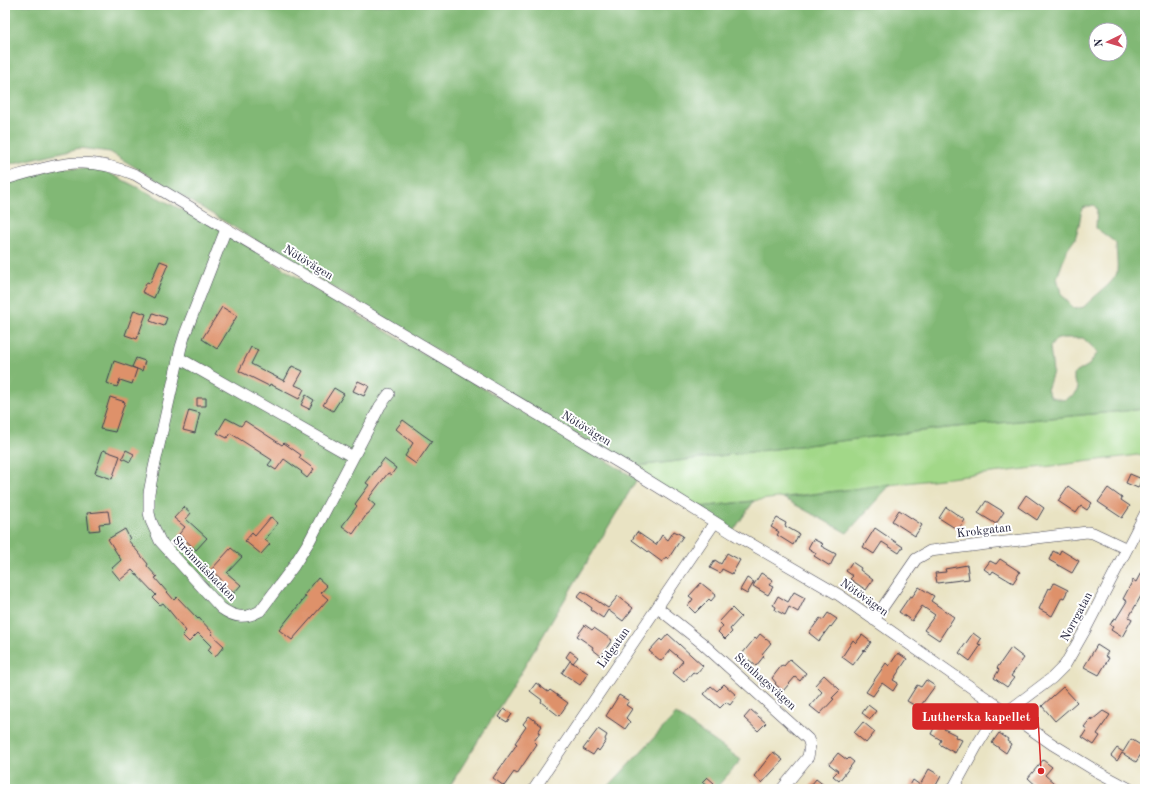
<svg xmlns="http://www.w3.org/2000/svg" width="1150" height="794" font-family="'Old Standard TT',serif">
  <style>
    .green { fill: #a2d888; stroke: #627d62 }
    .forest { fill: #81b874; stroke: #526d58; fill-rule: evenodd }
    .building { fill: #de916a }
    .lines { fill: none; stroke-linecap: round; stroke-linejoin: round }
    .minor-casing { stroke: #403f4f; stroke-width: 12 }
    .minor { stroke: #fff; stroke-width: 11 }
    .labels { text-anchor: middle; dominant-baseline: central; stroke-width: 4; stroke-linejoin: round; paint-order: stroke }
    .street-label { font-size: 12px; fill: #22223b; stroke: #fff }
    .leader { fill: none; stroke: #d62828; stroke-width: 1.5 }
    .callout-dot { fill: #d62828; stroke: #fff; stroke-width: 1.5 }
    .callout { fill: #d62828; stroke: #d62828; stroke-width: 1.5 }
    .callout-label { font-size: 13px; text-anchor: middle; font-weight: bold; fill: #fff }
  </style>
  <rect width="100%" height="100%" fill="#fff"/>
  <filter id="ink" filterUnits="userSpaceOnUse"><feTurbulence type="fractalNoise" baseFrequency=".025" numOctaves="2"/><feDisplacementMap in="SourceGraphic" scale="8" xChannelSelector="R" yChannelSelector="G"/><feConvolveMatrix kernelMatrix="1 2 1 2 8 2 1 2 1" color-interpolation-filters="sRGB"/></filter>
  <filter id="wash" filterUnits="userSpaceOnUse"><feTurbulence type="fractalNoise" baseFrequency=".012" numOctaves="4" result="noise"/><feDisplacementMap in="SourceGraphic" scale="16" xChannelSelector="R" yChannelSelector="G"/><feGaussianBlur stdDeviation="0.9" result="paint"/><feColorMatrix in="noise" values="0 0 0 0 0 0 0 0 0 0 0 0 0 0 0 0 0 1.4 0 .05"/><feComposite in="paint" operator="in"/></filter>
  <g filter="url(#wash)">
    <rect width="100%" height="100%" fill="#e9e3c3"/>
    <path class="green" d="M1145,409V454L1052,466L691,508L629,467L946,428Z"/>
    <path class="forest" d="M5,5H1145V409L946,428L629,467L110,152L80,148L5,165ZM1096,30H1120V54H1096ZM1094,205L1097,209L1096,228L1116,243C1116,252 1118,263 1117,272C1115,283 1092,297 1084,307L1075,309L1068,302L1061,293L1057,278L1067,250L1075,239L1079,225L1082,208ZM1057,338H1083L1098,352L1089,365L1074,374V381L1078,388L1075,394L1064,400L1051,397L1047,390L1053,372L1050,347Z
      M62,167L101,169L224,231L338,303L637,479L520,674L448,789H5V180Z
      M891,484L847,533L783,498Z
      M754,501L731,534L691,508Z
      M676,714L741,760L715,789H606Z"/>
    <g id="blocks">
      <path class="building" d="M160,261L168,264L154,298L142,292L147,282L150,283Z
        M222,307L237,316L217,349L202,339Z
        M134,310L146,314L137,339L125,335Z
        M153,313L167,318L164,326L150,321Z
        M251,347L258,350L251,364L284,381L292,366L303,371L295,385L304,389L299,399L270,384L269,386L239,371Z
        M136,358L145,361L142,371L132,367Z
        M114,361L137,369L132,384L120,380L117,387L107,383Z
        M358,381L369,386L364,396L353,391Z
        M334,388L344,394L333,411L323,405Z
        M306,395L314,400L309,409L301,405Z
        M110,397L125,402L115,432L100,429Z
        M197,398H206V406H197Z
        M189,410L200,413L195,433L183,430Z
        M226,418L241,426L245,421L282,445L284,443L301,455L299,458L314,469L307,478L301,473L302,472L284,459L276,470L268,465L272,460L230,433L227,438L217,433Z
        M403,420L422,434L432,441L416,464L405,456L413,443L396,429Z
        M103,450L120,456L112,479L95,473Z
        M126,450L134,454L130,462L122,458Z
        M384,459L396,468L391,475L388,473L368,499L375,505L368,514H367L353,534L342,526L357,506L355,504L369,485L366,483Z
        M1130,474L1142,479L1138,488L1126,483Z
        M1068,486L1092,503L1087,510L1081,506L1076,513L1058,501Z
        M1108,488L1122,498L1121,500L1130,506L1122,518L1098,502Z
        M1026,495L1044,508L1037,520L1018,507Z
        M986,501L1004,512L996,524L978,513Z
        M184,507L191,513L186,519L207,538L196,550L179,534L185,527L174,518Z
        M946,507L965,520L958,530L939,518Z
        M899,510L922,525L915,536L892,521Z
        M108,511L110,523L99,524L100,530L89,531L87,513Z
        M271,517L278,523L265,540L270,544L261,554L245,541L252,533L255,536Z
        M777,518L786,523L785,526L799,534L793,545L777,535L779,532L771,527Z
        M875,528L903,547L899,553L882,542L874,554L863,547Z
        M125,529L130,539L128,540L148,564L147,566L157,577L155,578L174,600L177,597L198,619L199,618L213,633L211,634L224,646L215,657L208,650L211,646L198,633L189,642L182,635L186,631L163,603L160,605L153,598L156,595L132,570L120,580L111,569L121,560L108,539Z
        M674,531L683,536L668,559L666,557L662,562L632,540L637,532L656,545L662,535L668,540Z
        M813,539L823,544L821,546L836,554L830,566L814,556L816,553L808,548Z
        M231,548L242,557L227,573L241,585L234,593L225,586L226,584L211,570Z
        M1061,550L1079,561L1072,573L1049,560L1053,551L1059,554Z
        M727,553L740,560L732,574L722,569L720,573L710,568L715,560L721,564Z
        M1000,559L1020,572L1013,583L993,571L991,574L984,569L990,561L996,564Z
        M852,562L861,568L860,570L873,580L866,590L850,579L853,576L846,571Z
        M967,565L969,579L937,583L935,573L946,572L945,569Z
        M1145,565V589L1129,617L1132,619L1122,637L1111,630L1113,627L1110,625L1114,618L1116,619L1127,601L1123,599L1133,580L1136,582Z
        M761,573L773,580L769,585L773,587L768,595L753,586Z
        M318,578L327,586L321,593L328,599L292,640L279,630L306,596L304,595Z
        M747,578L754,582L747,594L740,590Z
        M701,583L716,595L711,601L709,599L695,613L688,606L693,599L689,596Z
        M1054,583L1068,590L1064,598L1062,597L1052,616L1039,609L1049,588L1051,589Z
        M919,587L934,596L931,601L954,617L939,640L924,630L935,615L922,606L912,621L899,612L910,596L912,597Z
        M582,591L608,608L618,596L633,608L623,621L608,610L603,618L591,610L592,608L577,597Z
        M794,592L805,598L798,612L789,607L785,615L775,610L776,607L773,605L778,596L788,602Z
        M732,608L741,617L730,629L732,632L725,639L718,632L723,626L719,622Z
        M828,613L837,619L831,627L830,626L819,641L809,633L820,618L823,620Z
        M585,625L592,630L594,628L612,640L601,656L592,649L593,647L577,636Z
        M973,633L981,639L978,644L981,645L970,661L959,653Z
        M668,634L703,666L696,674L693,672L684,682L673,673L683,661L670,650L661,661L649,651L660,639L662,641Z
        M760,634L771,643L762,654L764,656L756,666L742,654L755,638L756,639Z
        M862,635L871,642L865,651L864,650L853,665L842,657L853,640L856,643Z
        M1097,645L1108,652L1105,656L1109,658L1099,675L1084,667Z
        M1011,648L1024,658L1011,676L1014,678L1007,687L994,678L999,670L997,668Z
        M570,651L578,657L573,663L566,657Z
        M898,653L907,659L893,680L898,683L893,691L882,683L873,696L866,692L886,663L889,666Z
        M790,659L806,673L800,681L795,677L783,691L775,684L776,683L772,678L782,665L784,666Z
        M570,661L588,673L580,685L562,673Z
        M824,675L840,690L832,698L834,699L820,714L810,706L822,692L815,685Z
        M926,680L935,686L919,708L907,701L917,685L921,687Z
        M536,683L548,692L550,690L568,703L559,716L541,702L542,700L530,691Z
        M724,684L737,696L730,705L726,702L720,708L704,694L711,686L717,691Z
        M1063,687L1077,702L1055,721L1042,706Z
        M619,695L629,701L626,705L632,709L626,718L630,722L625,729L606,716Z
        M868,705L876,711L870,719L862,713Z
        M504,709L512,714L507,722L499,717Z
        M751,710L766,723L758,731L744,718Z
        M1103,711L1110,715L1097,734L1100,736L1094,745L1082,737L1087,729L1084,727L1091,718L1092,720Z
        M529,716L542,726L538,732L540,733L534,741L537,744L517,774L514,772L504,786L493,778L517,744L515,743L526,727L523,724Z
        M938,720L947,724L944,729L956,735L955,737L962,740L955,753L939,744L941,740L931,734Z
        M863,722L875,732L866,743L854,733Z
        M598,729L607,735L605,739L606,741L599,751L597,749L593,755L583,749Z
        M999,733L1008,739L1007,741L1011,744L1006,753L992,743Z
        M1131,739L1145,748L1136,762L1122,753L1117,761L1111,756L1117,748L1123,752Z
        M773,752L783,760L762,783L754,776Z
        M838,753L847,760L849,758L854,762L839,781L833,776L838,771L829,764Z
        M1043,760L1052,767L1045,775L1054,783L1048,789H1040L1028,778Z
        M929,769L941,776L934,789H908L913,780L920,785Z
        M707,777L714,783L709,788L702,782Z
        M816,779L829,789H808Z"/>
    </g>
  </g>
  <g filter="url(#ink)">
    <use href="#blocks" fill-opacity="0" stroke="#403f4f" stroke-width="1"/>
    <g class="lines">
      <defs>
        <path id="minor" d="M5,179C56,165 84,153 136,175L628,468L734,534L839,595L1052,744L1098,772L1130,789
          M226,229L185,334L181,347L153,472L149,493V513L151,521L160,541L221,608C235,618 245,619 260,611L293,567L310,540L380,406L389,394
          M179,358L353,457
          M658,608L702,643L808,739L810,745L808,757L782,789
          M874,620L916,559L930,551L1087,532L1093,533L1127,549
          M1007,712L1052,678L1065,665L1085,630L1145,514
          M534,789L715,522
          M953,789L976,747L1000,708"/>
      </defs>
      <use href="#minor" class="minor-casing"/>
      <use href="#minor" class="minor"/>
    </g>
  </g>
  <g class="labels">
    <g class="street-label">
      <text transform="translate(308 263) rotate(31)">Nötövägen</text>
      <text transform="translate(586 429) rotate(31)">Nötövägen</text>
      <text transform="translate(984 531) rotate(-7)">Krokgatan</text>
      <text transform="translate(204 569) rotate(46)">Strömnäsbacken</text>
      <text transform="translate(864 598) rotate(35)">Nötövägen</text>
      <text transform="translate(1077 617) rotate(-62)">Norrgatan</text>
      <text transform="translate(614 648) rotate(-55)">Lidgatan</text>
      <text transform="translate(765 682) rotate(42)">Stenhagsvägen</text>
    </g>
  </g>
  <path class="leader" d="M1041 771L1038 717"/>
  <circle class="callout-dot" cx="1041" cy="771" r="4"/>
  <rect class="callout" x="913" y="704" width="125" height="25" rx="4"/>
  <g class="callout-label">
    <text x="976" y="721">Lutherska kapellet</text>
  </g>
  <rect width="1150" height="794" fill="none" stroke="#fff" stroke-width="20"/>
  <g transform="translate(1108 42) rotate(265)"><circle r="19" fill="#ffffff" stroke="#a7a7b1"/>
  <path d="M0-3L7 15L0 10L-7 15Z" fill="#d1495b"/>
  <text y="-6" font-size="11" font-weight="bold" text-anchor="middle" fill="#22223b">N</text>
  </g>
</svg>
